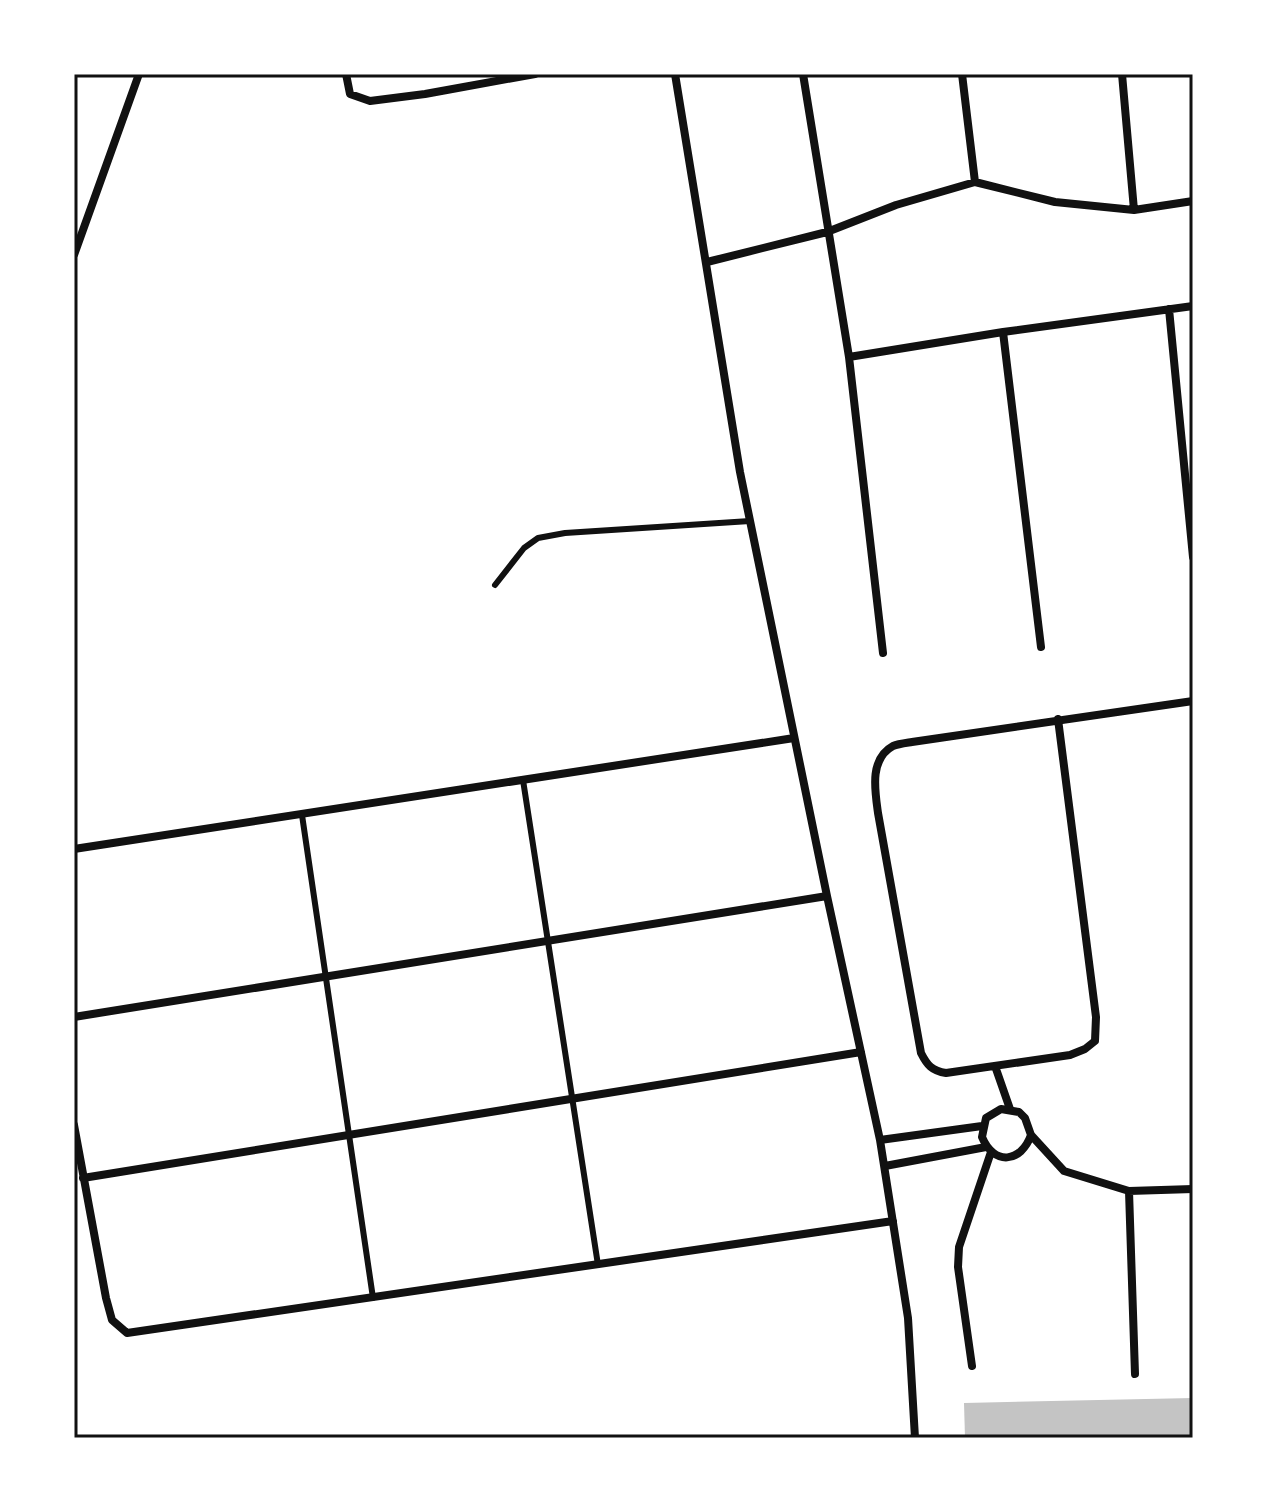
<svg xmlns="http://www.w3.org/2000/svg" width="1267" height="1512" font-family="Ubuntu,sans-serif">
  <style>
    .building { fill: #c4c4c4 }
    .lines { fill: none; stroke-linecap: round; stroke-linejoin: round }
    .service { stroke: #111; stroke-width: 6 }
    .minor { stroke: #111; stroke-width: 8 }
    .neatline { fill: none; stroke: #111; stroke-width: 3 }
  </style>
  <rect width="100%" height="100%" fill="#fff"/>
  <path class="building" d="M1193,1398V1438H965L964,1403Z"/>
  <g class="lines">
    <path class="service" d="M495,585L524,548L538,538L565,533L750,521
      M523,780L598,1265
      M302,815L373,1298"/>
    <path class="minor" d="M346,74L350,94L370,101L425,94L535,74
      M675,74L740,472L827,896L880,1140L908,1318L915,1438
      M803,74L849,357L883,653
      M962,74L975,182
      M1122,74L1134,210
      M74,255L139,74
      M707,262L827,232L896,205L975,182L1055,202L1134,210L1193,201
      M1169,309L1193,557
      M1003,332L1041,647
      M849,357L1003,332L1193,306
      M1058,719L1096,1017L1095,1041L1085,1049L1070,1055L946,1073C932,1071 927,1065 921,1053L878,813C875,791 869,759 893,746C898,744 906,743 912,742L1193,701
      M74,849L794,738
      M74,1017L827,896
      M995,1066L1010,1109
      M74,1125L106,1298L112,1320L127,1333L893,1221
      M1031,1135C1021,1163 994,1166 982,1137L986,1118L1001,1109L1019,1112L1025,1118L1031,1135L1064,1171L1129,1191L1193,1189
      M880,1140L982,1126
      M885,1166L986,1147
      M83,1178L861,1052
      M1129,1191L1135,1374
      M972,1366L958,1267L959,1247L991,1152"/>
  </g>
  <rect width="1267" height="1512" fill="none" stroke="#ffffff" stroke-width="152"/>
  <rect x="76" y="76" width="1115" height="1360" class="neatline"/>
</svg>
